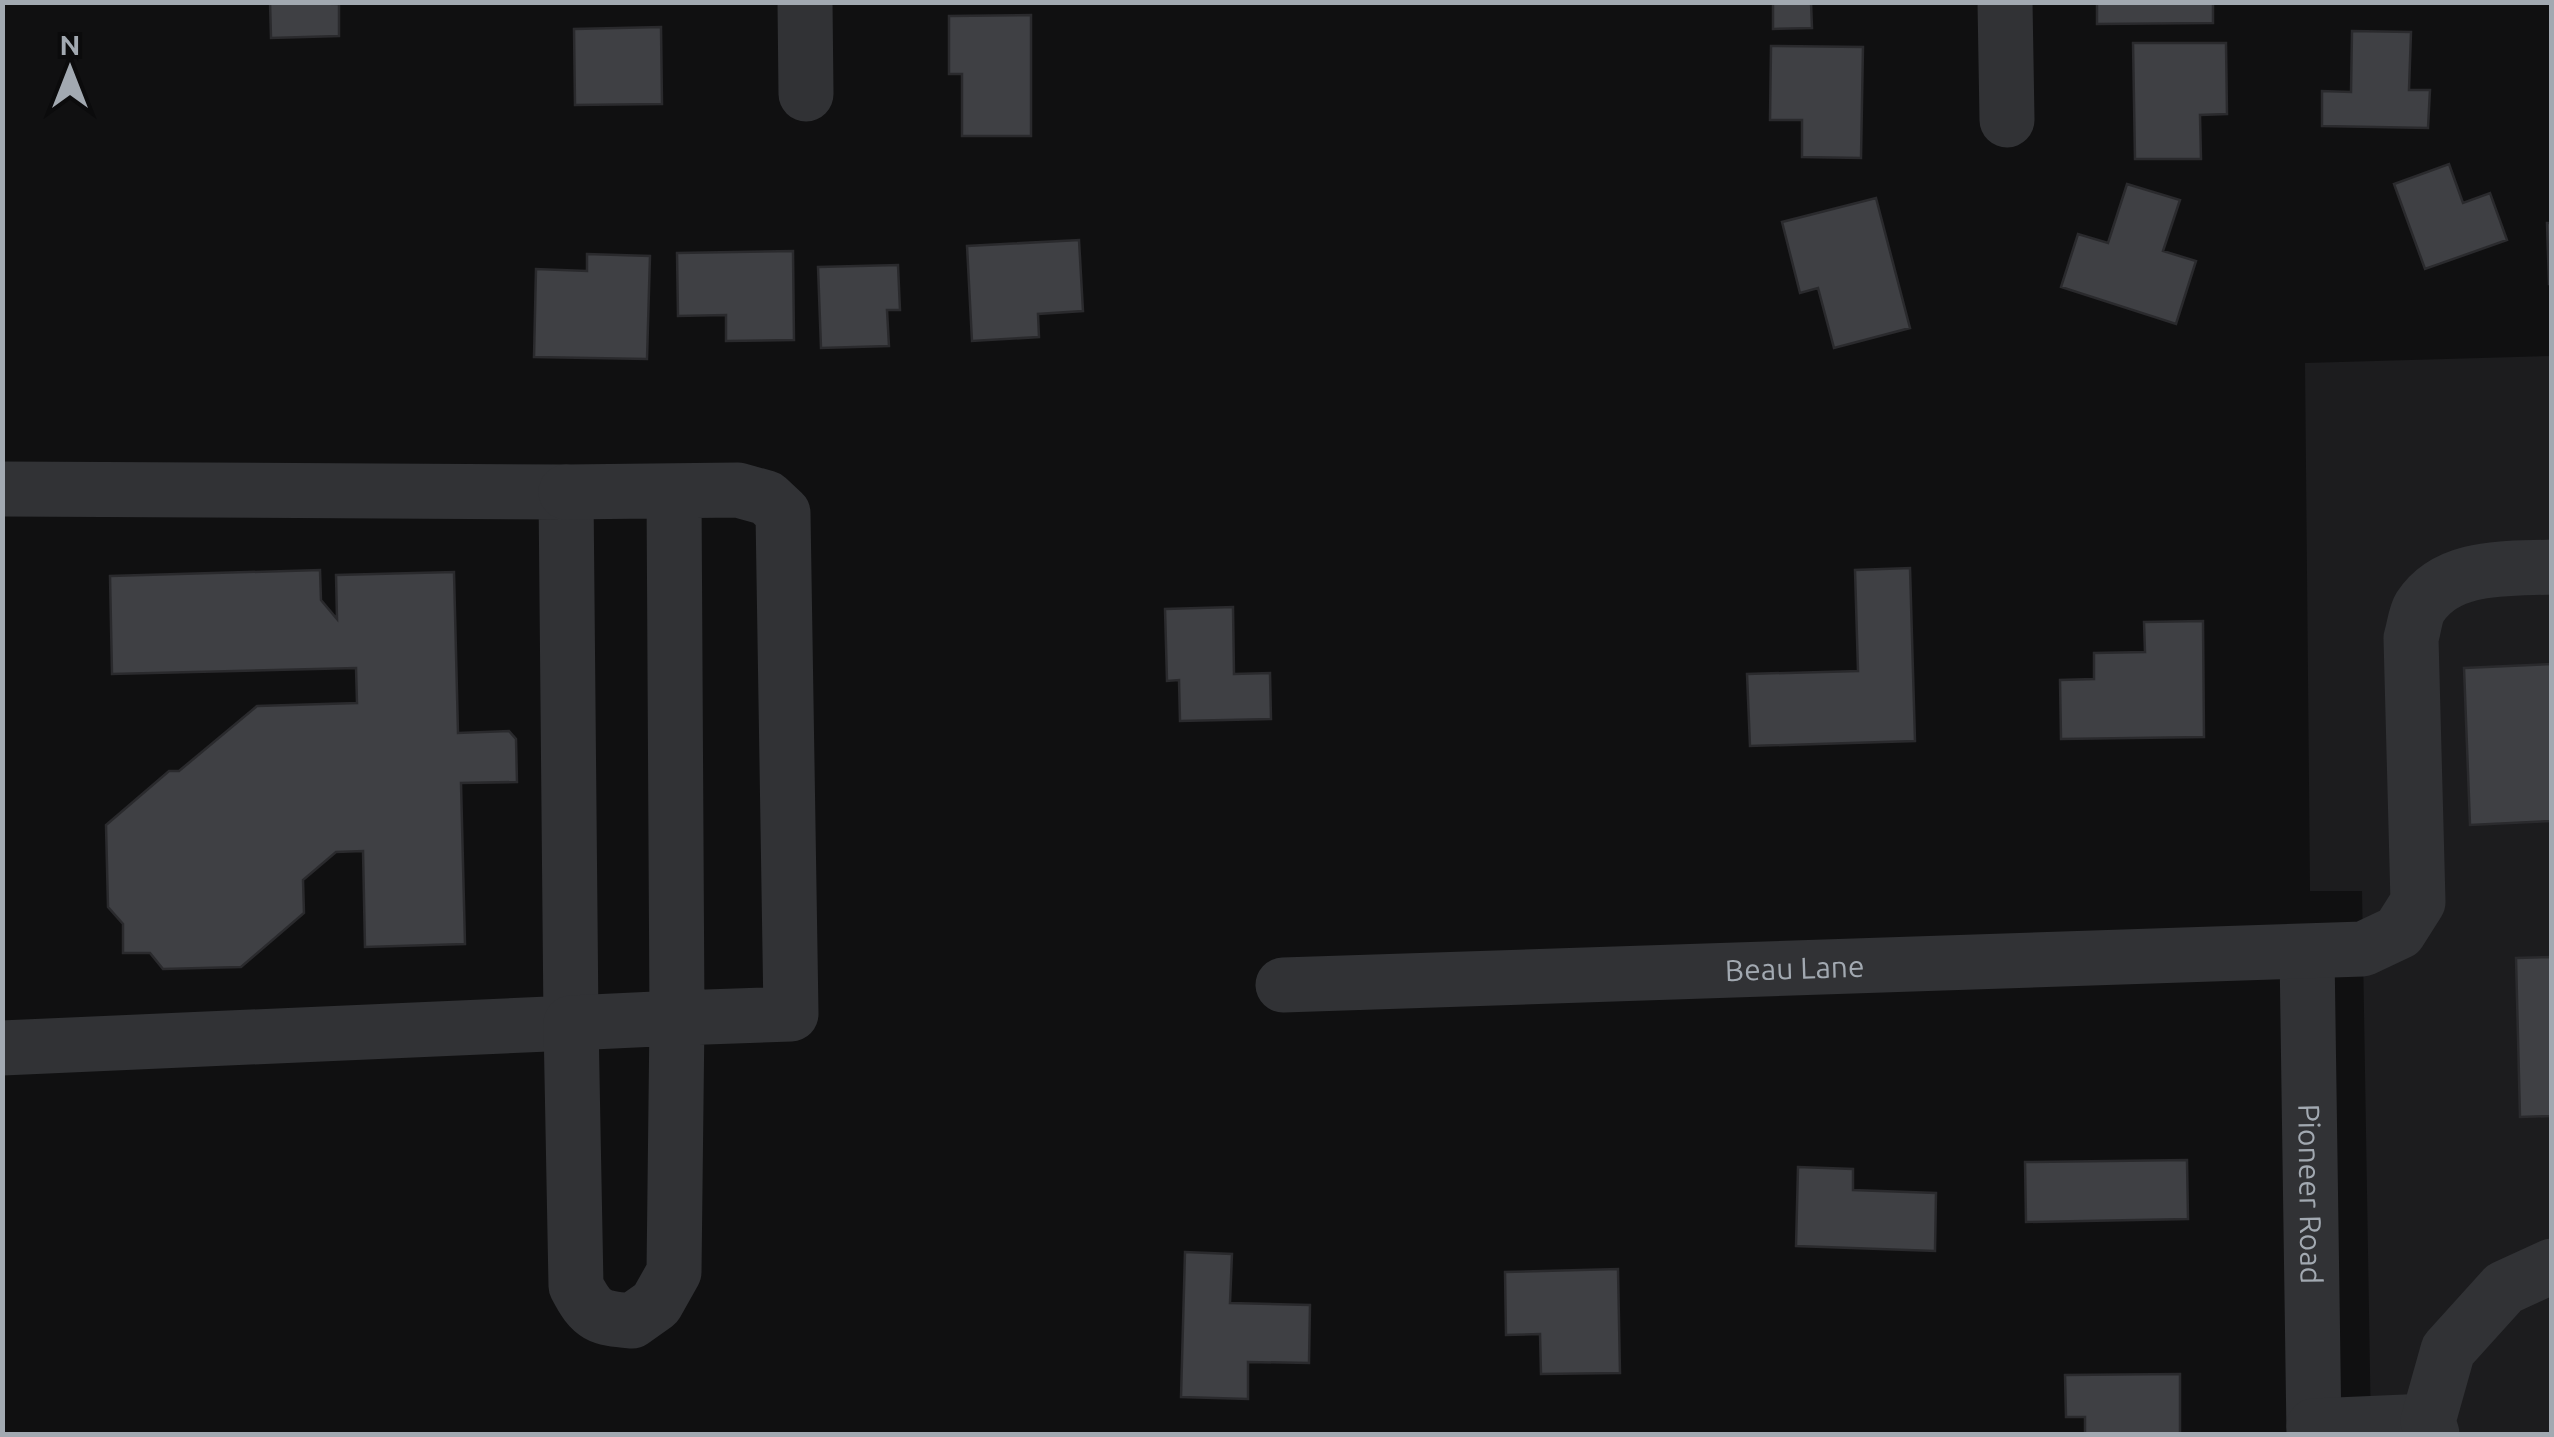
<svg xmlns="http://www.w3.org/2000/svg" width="2554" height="1437" font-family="Ubuntu,sans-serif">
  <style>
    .built { fill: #1c1c1e }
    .building { fill: #3f4044; stroke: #2a2a2d; stroke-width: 2.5 }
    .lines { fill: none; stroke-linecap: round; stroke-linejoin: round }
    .minor { stroke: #313235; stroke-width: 55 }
    .labels { text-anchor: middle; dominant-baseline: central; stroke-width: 8; stroke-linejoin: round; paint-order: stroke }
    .street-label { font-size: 30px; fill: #a2a9b1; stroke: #0b0b0c }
  </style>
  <rect width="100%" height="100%" fill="#101011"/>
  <path class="built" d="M2551,356V1434H2371L2362,891H2310L2305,363Z"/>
  <path class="building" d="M270,2L339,4V36L271,38Z
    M1773,2H1811L1812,28L1773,29Z
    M2097,2H2213V23L2097,24Z
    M1031,15V136H962V74H949V16Z
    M661,27L662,104L575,105L574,29Z
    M2352,31L2411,32L2409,90H2430L2428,128L2322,126V91L2351,92Z
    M2133,43H2226L2227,114L2200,115L2201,159H2135Z
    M1771,46L1863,47L1861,158L1802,157V120H1770Z
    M2449,164L2463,203L2490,193L2507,240L2425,269L2394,184Z
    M2127,184L2180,200L2163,251L2196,261L2176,324L2061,287L2078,234L2108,243Z
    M1876,198L1910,328L1834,348L1818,288L1800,293L1782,222Z
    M2547,223H2552V284H2549Z
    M1079,240L1083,311L1038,314L1039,337L972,341L967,246Z
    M793,251L794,340L726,341V315L678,316L677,253Z
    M587,254L650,256L647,359L534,357L536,269L587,271Z
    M898,265L900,310H887L889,346L821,348L818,267Z
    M1910,568L1915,741L1750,746L1747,674L1858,671L1855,570Z
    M320,570L321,600L337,619L336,575L454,572L458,733L509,731L516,739L517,782L461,783L465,944L365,947L363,851L336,852L303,880L304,913L241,967L163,969L150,953H123V924L108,907L106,825L169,771H179L257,706L357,703L356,668L112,674L110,576Z
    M1233,607L1234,674L1270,673L1271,719L1180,721L1179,680L1167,681L1165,609Z
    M2203,621L2204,737L2061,739L2060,680L2094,679V653L2145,652L2144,622Z
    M2552,664V821L2470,825L2464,668Z
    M2552,957V1116L2520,1117L2516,958Z
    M2187,1160L2188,1219L2026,1222L2025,1162Z
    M1798,1167L1853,1169V1190L1936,1193L1935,1251L1796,1246Z
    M1185,1252L1232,1254L1230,1303L1310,1305L1309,1363L1248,1362V1399L1181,1397Z
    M1618,1269L1620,1373L1541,1374L1540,1334L1506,1335L1505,1272Z
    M2180,1374V1434H2085V1417H2066L2065,1375Z"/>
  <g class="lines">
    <g class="minor">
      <path d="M805,2L806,94"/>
      <path d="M2005,2L2007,120"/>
      <path d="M2,489L566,492L571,1023L2,1048"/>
      <path d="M566,492L738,490L767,498L783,513L791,1014L677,1018L674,1272L656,1304L632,1321C599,1318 592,1317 576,1286L571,1023L677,1018L674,491"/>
      <path id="s1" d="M2307,952L2314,1434"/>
      <path id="s2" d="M1283,985L2363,949L2399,932L2418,902L2411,638C2414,629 2415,615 2420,607C2448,564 2507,569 2552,567"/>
      <path d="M2314,1426L2428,1421"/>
      <path d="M2432,1434L2428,1421L2448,1350L2504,1288L2552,1266"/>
    </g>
  </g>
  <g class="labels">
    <g class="street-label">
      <text stroke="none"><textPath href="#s2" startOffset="512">Beau Lane</textPath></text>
      <text stroke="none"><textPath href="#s1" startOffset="242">Pioneer Road</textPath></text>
    </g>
  </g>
  <rect width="2554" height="1437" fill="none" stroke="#a2a9b1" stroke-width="10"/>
  <g transform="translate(70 70)" stroke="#0b0b0c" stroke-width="8" paint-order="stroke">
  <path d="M0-8L18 38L0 25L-18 38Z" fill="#a2a9b1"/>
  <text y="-15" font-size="28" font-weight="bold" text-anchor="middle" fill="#a2a9b1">N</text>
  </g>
</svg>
